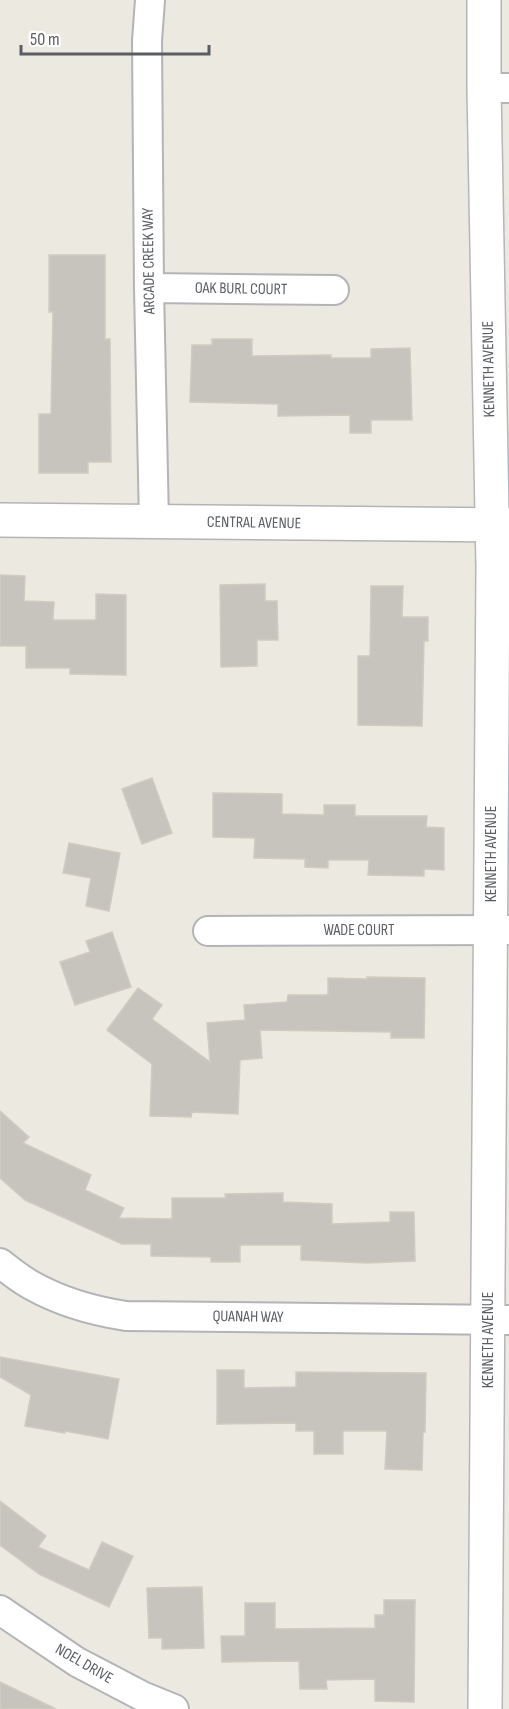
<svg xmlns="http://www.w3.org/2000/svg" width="509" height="1709" font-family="'Sofia Sans Condensed',sans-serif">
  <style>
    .building { fill: #c7c4be; stroke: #d0cbc0; stroke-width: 1.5 }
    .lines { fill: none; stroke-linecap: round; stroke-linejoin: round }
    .minor-casing { stroke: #b2b4b8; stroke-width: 32 }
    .tertiary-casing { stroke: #b2b4b8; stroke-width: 36 }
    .secondary-casing { stroke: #b3b6bb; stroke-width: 36 }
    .minor { stroke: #fff; stroke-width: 28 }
    .tertiary { stroke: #fff; stroke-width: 33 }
    .secondary { stroke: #fff; stroke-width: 33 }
    .labels { text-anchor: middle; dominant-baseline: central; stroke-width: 4.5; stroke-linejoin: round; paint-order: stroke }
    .street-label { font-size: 16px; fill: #5a5d61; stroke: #fff }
  </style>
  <rect width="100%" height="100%" fill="#ece9e1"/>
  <path class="building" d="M49,255H105V339H110L111,462H88V473H39V414H51L53,312H49Z
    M212,339H252V356L331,355V358H371V349L410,348L412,420H371V433H350V415L278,416V404L190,402L192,345H212Z
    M0,575L25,576L24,601L54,602L53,620H96V594L126,595V675L70,674V668H26V646H0Z
    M265,584V601H277L278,640H257V666L221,667L220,585Z
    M371,586H403L402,617H428V641H424L422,726L358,725V656H370Z
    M152,778L172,833L142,844L122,789Z
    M213,793L282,794V814L324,815V805H355V816H427L426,827L444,828V870L424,869V876L368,875L369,860H328V868L305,867V859L254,858L255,838L213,837Z
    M69,843L120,853L109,911L86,906L91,878L63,873Z
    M112,932L131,987L75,1005L60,962L90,952L86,941Z
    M367,977L425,978L424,1038H391V1032L260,1030L262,1058L240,1060L238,1114L192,1112L191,1117L150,1116L152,1064L107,1030L138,988L162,1005L152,1019L210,1062L207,1023L245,1020L244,1005L287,1002L288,995H328V978L367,979Z
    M0,1111L29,1137L23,1143L91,1175L85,1190L124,1208L119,1218L172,1219V1198H226L225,1194L283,1193V1202L332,1204V1224L390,1222V1212H414L415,1261L367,1263L301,1260V1245H240V1262H211V1257L151,1256V1244H122L25,1200L0,1178Z
    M0,1357L119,1379L108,1439L65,1431V1433L25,1426L31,1395L0,1377Z
    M217,1370H244V1388L296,1387V1372L426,1373L425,1432H423L422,1470L385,1469L387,1431H343V1454H314V1431H296V1423L217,1424Z
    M0,1501L46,1536L38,1547L89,1570L102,1542L133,1556L109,1607L39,1574L0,1545Z
    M202,1587L204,1648L162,1649V1638H149L147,1588Z
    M384,1600H415L414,1702L375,1701V1679L326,1680L327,1689H300L299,1661L222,1662L221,1636H245V1603H275V1629L375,1628V1615H384Z
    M0,1682L56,1709H0Z"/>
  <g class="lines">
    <defs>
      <path id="minor" d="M150,0L147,41L149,288L154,522
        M484,88H509
        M149,288L334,290
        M208,931L509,930
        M0,1263C10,1271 20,1279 31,1285C61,1302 93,1311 126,1316L509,1320
        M0,1610L77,1662L142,1696L174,1709"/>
      <path id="tertiary" d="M0,520L509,525"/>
      <path id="secondary" d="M484,0V88L493,567L485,1709"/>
    </defs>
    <use href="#minor" class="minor-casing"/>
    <use href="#tertiary" class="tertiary-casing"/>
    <use href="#secondary" class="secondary-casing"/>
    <use href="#minor" class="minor"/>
    <use href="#tertiary" class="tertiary"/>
    <use href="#secondary" class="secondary"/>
  </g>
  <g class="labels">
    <g class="street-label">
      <text transform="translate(149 261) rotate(-91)">ARCADE CREEK WAY</text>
      <text transform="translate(241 289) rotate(1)">OAK BURL COURT</text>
      <text transform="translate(489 369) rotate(-91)">KENNETH AVENUE</text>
      <text transform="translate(254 523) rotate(1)">CENTRAL AVENUE</text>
      <text transform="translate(491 854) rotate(-90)">KENNETH AVENUE</text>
      <text x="359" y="930">WADE COURT</text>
      <text transform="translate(248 1317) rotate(1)">QUANAH WAY</text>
      <text transform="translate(488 1340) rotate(-90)">KENNETH AVENUE</text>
      <text transform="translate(84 1664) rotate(30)">NOEL DRIVE</text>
    </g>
  </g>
  <path d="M21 45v9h188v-9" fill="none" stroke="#5a5d61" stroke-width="3"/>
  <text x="30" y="45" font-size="18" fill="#5a5d61" stroke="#ffffff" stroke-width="4.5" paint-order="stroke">50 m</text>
</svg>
